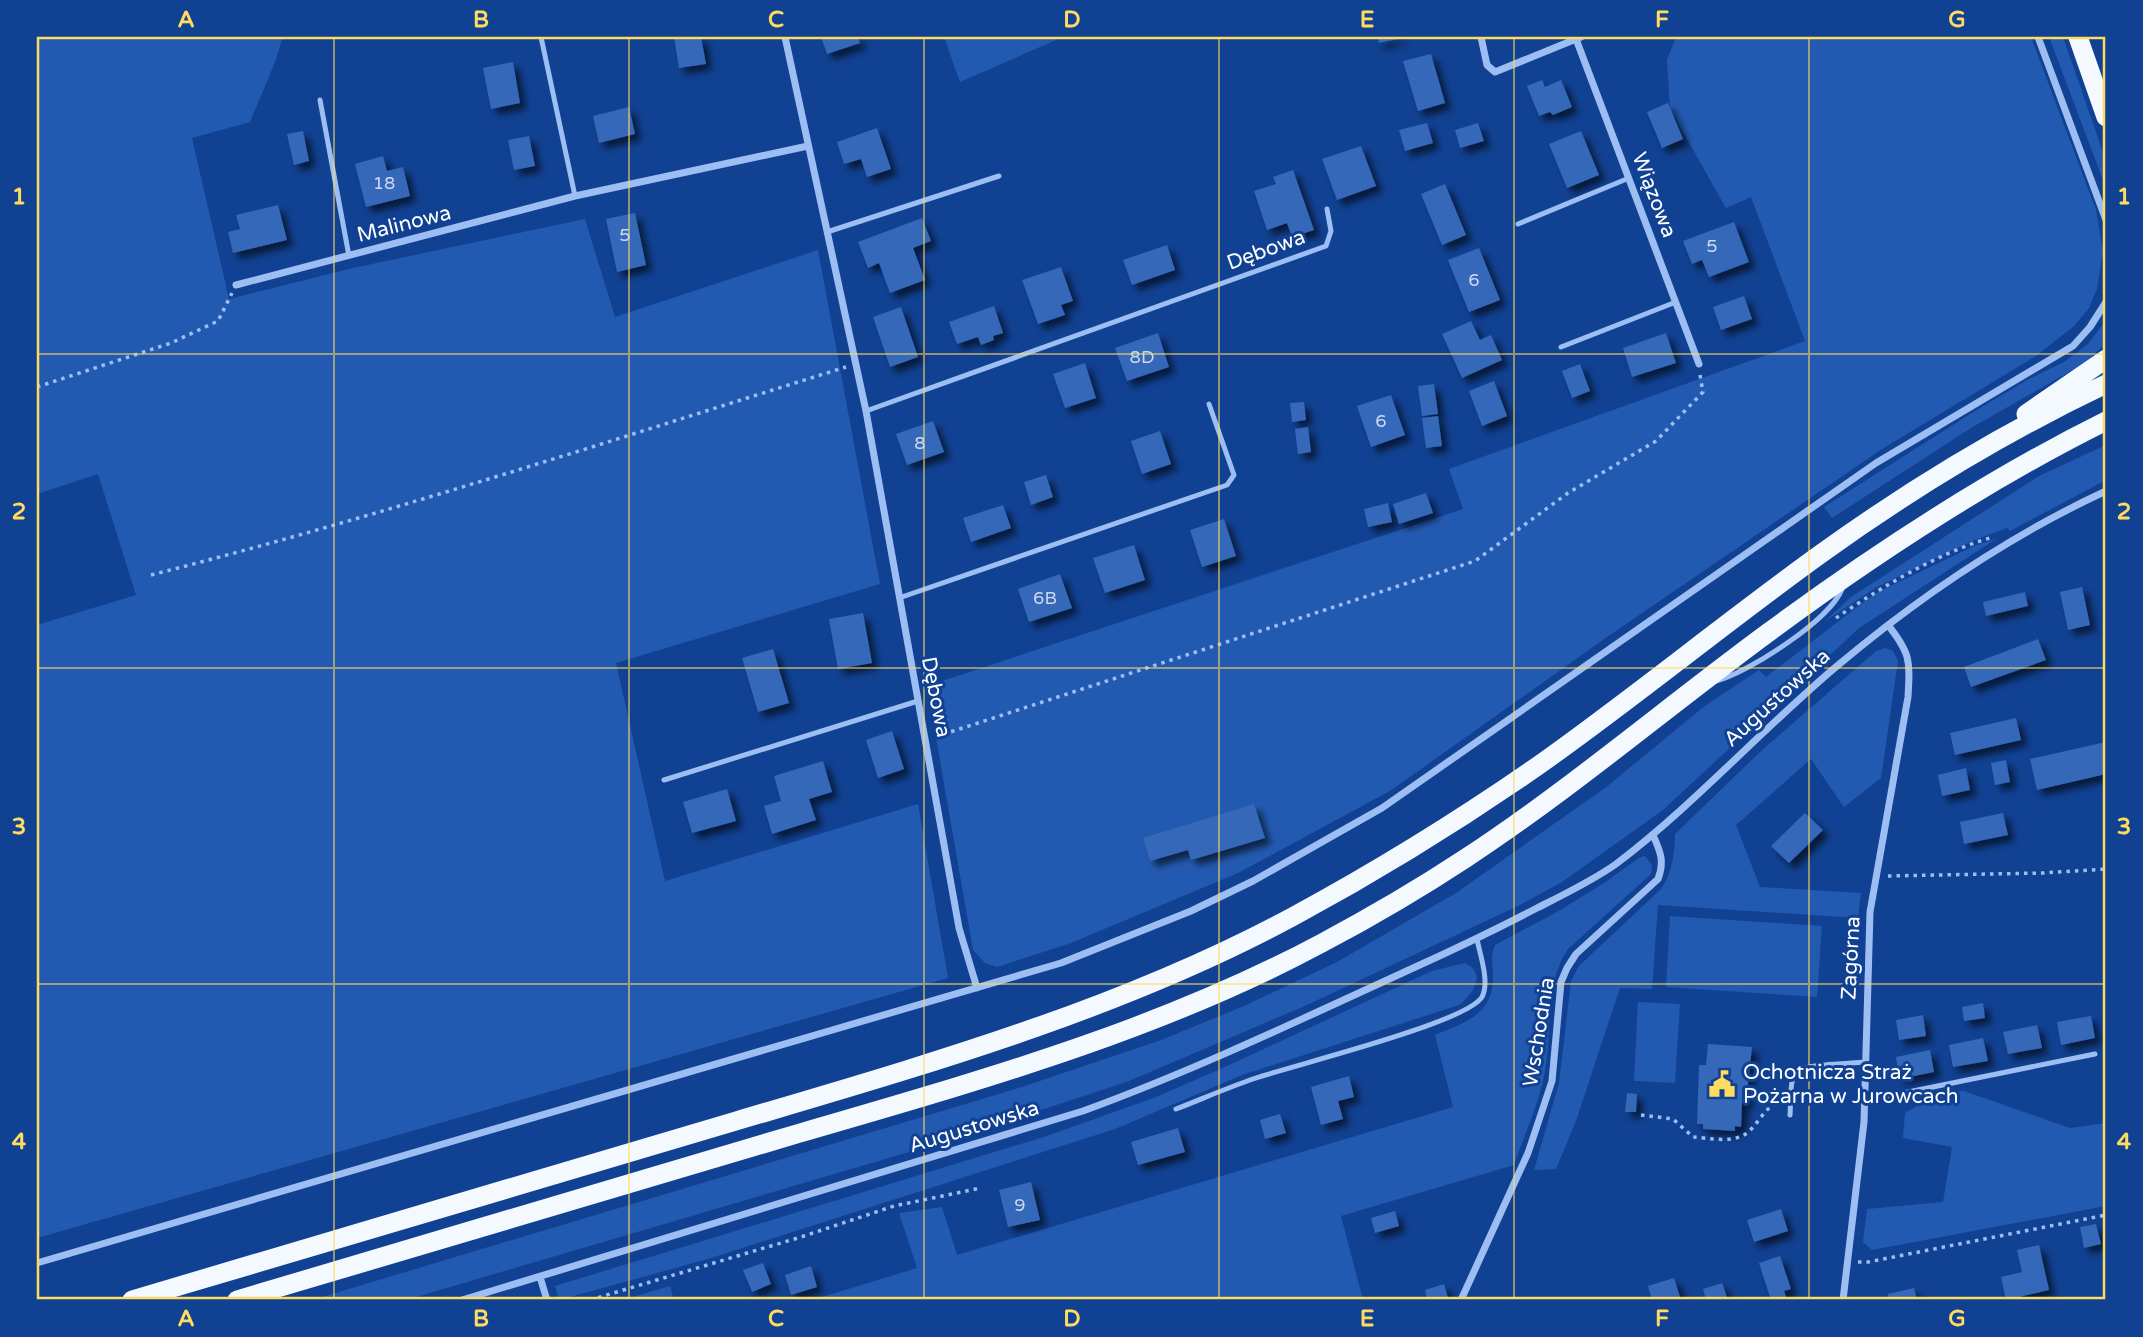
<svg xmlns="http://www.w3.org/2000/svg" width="2143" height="1337" font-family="'Varela Round',sans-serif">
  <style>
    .green { fill: #235ab1 }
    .building { fill: #3468b9; filter: url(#shadow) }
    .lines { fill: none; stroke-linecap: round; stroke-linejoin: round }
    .path { stroke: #9dbef3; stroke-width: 3.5; stroke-dasharray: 3.5 5; stroke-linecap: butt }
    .service { stroke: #9dbef3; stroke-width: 5 }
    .minor { stroke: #9dbef3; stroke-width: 7 }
    .trunk { stroke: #f4f8ff; stroke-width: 19 }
    .grid { fill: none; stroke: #ffdb5f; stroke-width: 2; stroke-opacity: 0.55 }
    .labels { text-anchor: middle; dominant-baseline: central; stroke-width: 6; stroke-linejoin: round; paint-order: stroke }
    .number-label { font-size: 18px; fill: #ccd9ee }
    .street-label { font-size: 21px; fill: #fff; stroke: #114192 }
    .poi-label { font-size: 21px; fill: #fff; stroke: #114192; text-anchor: start }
    .neatline { fill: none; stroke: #ffdb5f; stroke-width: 2.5 }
    .grid-label { font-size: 23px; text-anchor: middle; font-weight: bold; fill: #ffdb5f }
  </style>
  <defs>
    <filter id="shadow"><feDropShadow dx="6" dy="6" stdDeviation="3.5" flood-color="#0009"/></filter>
  </defs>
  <rect width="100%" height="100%" fill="#114192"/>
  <path class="green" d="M37,37H283L275,62L250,122L192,138L229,299L353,268L585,219L615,317L818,250L880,584L616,663L665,881L918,804L948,978L37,1238V625L136,595L98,474L37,494Z
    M944,37H1063L960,82Z
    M1676,37H2031L2096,210L2103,251L2097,289L2089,308L2074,326L2036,356L1882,449L1607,637L1390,791L1238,873L1071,943L997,967L985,963L973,950L927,686L1463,509L1449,469L1805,341L1751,197L1726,208L1670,109L1667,60Z
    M2049,37H2063L2106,161V188Z
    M2106,320V343L2085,363L1971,428L1832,518L1824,507L1967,416L2029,379L2064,362L2088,344Z
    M2106,445V480L2010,531L2007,528L1972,541L1877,587L1824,622L1851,597L2039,476Z
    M1996,539L1859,628L1663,810L1562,882L1520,905L1307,1005L1129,1081L950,1140L406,1300H312L1022,1087L1161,1040L1244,1006L1337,962L1456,893L1605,788L1706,705L1759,670L1766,677L1861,604L1880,591L1974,546Z
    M1885,648L1893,651L1898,661L1881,778L1844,807L1811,759L1736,825L1760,887L1861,893L1858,918L1658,905L1652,989L1620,988L1576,1121L1556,1169L1534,1170L1559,1083L1571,981L1579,966L1661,889C1673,871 1674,856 1675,834L1760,752L1876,651Z
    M1645,856L1652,865L1651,874L1568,949C1543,986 1553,1034 1544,1076C1538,1106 1524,1136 1514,1165L1341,1216L1363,1300H812L917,1268L899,1213L942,1207L957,1255L1453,1107L1435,1035C1464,1023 1493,1015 1493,977C1493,965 1490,957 1495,945L1557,912L1604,883L1639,858Z
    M1670,916L1822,926L1817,997L1666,987Z
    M1465,963C1488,974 1472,995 1459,1005L1242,1075L1115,1129L708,1259L559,1300L555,1286L1047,1136L1156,1097L1227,1066L1432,971Z
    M1638,1002L1680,1004L1675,1083L1634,1081Z
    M1964,1091L2070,1128L2106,1123V1206L1872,1250L1863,1242L1867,1209L1943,1202L1952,1147L1903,1138L1905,1113L1942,1092Z
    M670,1286L674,1300H622Z"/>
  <path class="building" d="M674,37H701L706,64L679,68Z
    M821,37H858L860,43L827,54Z
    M1378,37H1401L1402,38L1379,43Z
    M1431,54L1445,103L1418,111L1403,61Z
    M513,62L520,103L491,109L483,68Z
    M1542,80L1545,87L1561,80L1572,107L1553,115L1550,112L1539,116L1527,86Z
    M1668,103L1683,139L1662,148L1647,112Z
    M629,107L635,134L599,143L593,116Z
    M1427,123L1433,143L1405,151L1399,130Z
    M1478,123L1484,141L1460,148L1455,130Z
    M877,128L891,169L867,177L861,159L844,164L837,142Z
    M303,131L309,161L294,165L287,134Z
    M1581,131L1599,175L1567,188L1549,144Z
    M529,136L535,166L514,170L508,140Z
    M1361,146L1376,186L1337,200L1322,159Z
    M383,156L387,171L403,167L410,196L366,207L355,164Z
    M1293,170L1314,230L1292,237L1287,223L1267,230L1254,191L1276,184L1273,177Z
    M1445,184L1466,235L1442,245L1421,194Z
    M278,205L287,240L233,253L228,232L240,229L236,215Z
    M635,213L646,265L617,272L606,219Z
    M922,218L931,241L913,248L925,280L890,293L879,263L868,268L858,242Z
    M1734,222L1749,262L1709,277L1702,260L1692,264L1683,241Z
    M1167,245L1175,270L1132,285L1123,260Z
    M1479,248L1500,300L1469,312L1448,260Z
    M1061,267L1073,301L1061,305L1065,315L1038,324L1022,280Z
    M1744,296L1752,319L1721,330L1713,307Z
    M994,306L1003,333L993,336L994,340L981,345L978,337L957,344L949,322Z
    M901,307L918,357L890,367L873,317Z
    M1471,321L1480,340L1491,335L1502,360L1462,378L1442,334Z
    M1158,333L1169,367L1127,381L1115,348Z
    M1666,333L1676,363L1632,377L1623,348Z
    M1085,363L1096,398L1065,408L1053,374Z
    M1580,364L1590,391L1572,398L1562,371Z
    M1494,381L1507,416L1482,426L1469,391Z
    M1434,384L1438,414L1422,416L1418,386Z
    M1391,395L1405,435L1371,447L1357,406Z
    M1304,402L1306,420L1292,422L1290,403Z
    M1438,416L1442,446L1426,448L1422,418Z
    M933,421L944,452L907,465L896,434Z
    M1308,427L1311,452L1298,454L1295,429Z
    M1160,431L1171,464L1142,474L1131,441Z
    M1046,475L1053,497L1031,505L1024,482Z
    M1426,493L1433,513L1399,524L1393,504Z
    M1388,503L1392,522L1368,527L1364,509Z
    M1003,505L1011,528L971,542L963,518Z
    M1224,519L1236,556L1202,567L1190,530Z
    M1134,545L1145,580L1105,593L1093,558Z
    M1060,574L1072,608L1029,622L1018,589Z
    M2082,587L2090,625L2068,630L2060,592Z
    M2025,592L2028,606L1986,616L1983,602Z
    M863,613L872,663L838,669L829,619Z
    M2038,639L2046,660L1971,687L1964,667Z
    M773,649L789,703L758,712L742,658Z
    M2016,718L2021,740L1955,755L1950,733Z
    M892,731L904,769L878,778L866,740Z
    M2106,742V774L2037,790L2030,759Z
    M2006,760L2010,782L1995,785L1991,763Z
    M823,761L832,792L809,799L816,820L772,834L764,806L781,801L774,776Z
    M1966,768L1970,790L1942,796L1938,775Z
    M727,789L736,821L692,833L683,802Z
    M1254,804L1265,838L1191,860L1188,850L1150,861L1143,838Z
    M1805,813L1823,830L1789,863L1771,846Z
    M2003,813L2008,835L1964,844L1960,822Z
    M1983,1003L1985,1018L1964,1021L1962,1007Z
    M1923,1015L1926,1036L1899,1040L1896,1020Z
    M2091,1016L2095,1038L2061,1045L2057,1022Z
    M2037,1025L2042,1048L2008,1054L2003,1032Z
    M1983,1038L1988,1061L1953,1067L1949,1045Z
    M1708,1044L1752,1047L1746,1103H1742L1741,1127L1735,1126V1131L1703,1129V1124H1697L1699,1065H1706Z
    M1930,1050L1934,1072L1900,1079L1896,1057Z
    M1349,1076L1354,1097L1338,1101L1343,1119L1321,1125L1311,1087Z
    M1627,1093L1637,1094L1636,1112H1625Z
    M1280,1114L1286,1133L1265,1139L1260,1120Z
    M1178,1128L1185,1152L1138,1165L1131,1142Z
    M1031,1182L1040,1220L1008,1227L999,1190Z
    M1781,1209L1788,1231L1754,1242L1747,1220Z
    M1395,1211L1399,1226L1375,1233L1371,1218Z
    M2096,1224L2101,1244L2084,1248L2080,1227Z
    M2039,1245L2049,1290L2006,1300L2001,1277L2022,1272L2017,1250Z
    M1780,1256L1791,1289L1784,1291L1787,1300H1771L1759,1263Z
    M763,1263L771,1284L752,1292L743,1270Z
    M811,1266L817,1287L791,1295L785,1275Z
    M1674,1278L1681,1300H1652L1648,1286Z
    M1722,1283L1728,1300H1706L1703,1289Z
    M1444,1284L1448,1298L1427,1300L1425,1290Z
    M1914,1288L1917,1300H1889L1888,1294Z"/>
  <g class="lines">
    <path class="path" d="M37,387L171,343L218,321L232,293
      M151,575C386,515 615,439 846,367
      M1836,618C1880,588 1938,553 1990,538
      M935,737L1475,561L1568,493L1656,441L1703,392L1700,375
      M1888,876L2043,873L2106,869
      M1641,1115L1673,1119L1693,1137C1708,1138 1730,1143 1744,1135C1759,1126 1763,1106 1781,1102
      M1858,1262H1868L2106,1215
      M590,1300L801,1237L894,1206L981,1188"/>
    <path class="service" d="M541,37L575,196
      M320,100L349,256
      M1518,224L1629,178
      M827,232L999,176
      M1561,347L1676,302
      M866,411L1326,246L1331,231L1327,209
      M899,598L1227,485L1234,475L1209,404
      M1716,681C1749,672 1830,620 1842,589
      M664,780L918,701
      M1864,1101L2095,1054
      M1176,1109C1202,1099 1229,1087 1256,1078C1294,1065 1466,1023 1482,997C1490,982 1480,955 1477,939
      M1790,1115C1791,1104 1789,1086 1794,1075C1799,1063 1850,1064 1865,1062"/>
    <path class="minor" d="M785,37L866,411L959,928L977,988
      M1481,37L1487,65L1495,72L1581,37
      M2038,37L2106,220
      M1576,39L1699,364
      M236,285L575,196L808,146
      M37,1263L1061,963L1191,911L1253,881L1382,808L1876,463L2073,346L2090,327L2106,302
      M540,1277L547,1300
      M462,1300L1083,1111C1195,1070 1302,1019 1411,969C1453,950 1495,930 1537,908C1563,895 1592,881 1616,864C1695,804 1762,729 1837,666C1919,597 2009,536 2106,491
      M1461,1300L1528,1153L1552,1081L1561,982L1567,968L1576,954L1658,879C1665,861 1660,851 1653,835
      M1843,1300L1864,1122L1870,912L1908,697C1910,661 1911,654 1888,625"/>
    <path class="trunk" d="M2078,37L2106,117
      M2026,414L2106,359
      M132,1300C333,1241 534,1181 736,1121C925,1065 1120,1010 1294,916C1379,870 1460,820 1539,765C1635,697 1726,622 1822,553C1911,489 2007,431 2106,384
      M237,1300C425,1244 613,1189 800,1133C978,1081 1158,1031 1322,943C1371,917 1419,889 1466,858C1571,789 1667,707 1769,632C1876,553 1987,480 2106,421"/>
  </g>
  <path class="grid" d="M334,37V1300M629,37V1300M924,37V1300M1219,37V1300M1514,37V1300M1809,37V1300M37,354H2106M37,668H2106M37,984H2106"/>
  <defs>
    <symbol id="civic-bare" viewBox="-9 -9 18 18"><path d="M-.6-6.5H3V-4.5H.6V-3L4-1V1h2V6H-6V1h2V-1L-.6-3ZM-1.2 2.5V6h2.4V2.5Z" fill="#ffdb5f" stroke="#114192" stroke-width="2.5" paint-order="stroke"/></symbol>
  </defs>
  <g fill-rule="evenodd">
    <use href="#civic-bare" x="1703" y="1065" width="38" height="38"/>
  </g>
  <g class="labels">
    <g class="number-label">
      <text x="384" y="183">18</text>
      <text x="625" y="235">5</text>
      <text x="1712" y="246">5</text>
      <text x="1474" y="280">6</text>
      <text x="1142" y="357">8D</text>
      <text x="1381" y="421">6</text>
      <text x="920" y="443">8</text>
      <text x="1045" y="598">6B</text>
      <text x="1020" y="1205">9</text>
    </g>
    <g class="street-label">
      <text transform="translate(1654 195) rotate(69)">Wiązowa</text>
      <text transform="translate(404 224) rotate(-14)">Malinowa</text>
      <text transform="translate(1266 250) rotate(-20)">Dębowa</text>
      <text transform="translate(936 697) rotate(79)">Dębowa</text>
      <text transform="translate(1777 698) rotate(-42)">Augustowska</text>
      <text transform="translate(1851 958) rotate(-87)">Zagórna</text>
      <text transform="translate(1539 1032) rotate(-81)">Wschodnia</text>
      <text transform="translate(974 1127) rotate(-17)">Augustowska</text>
    </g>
    <g class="poi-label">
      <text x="1743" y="1072">Ochotnicza Straż<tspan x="1743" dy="24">Pożarna w Jurowcach</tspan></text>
    </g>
  </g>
  <rect width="2143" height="1337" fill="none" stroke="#114192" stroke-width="77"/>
  <rect x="38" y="38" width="2066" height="1260" class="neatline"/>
  <g class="grid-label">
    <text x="186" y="27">A</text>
    <text x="481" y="27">B</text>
    <text x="776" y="27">C</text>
    <text x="1072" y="27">D</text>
    <text x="1367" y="27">E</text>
    <text x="1662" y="27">F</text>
    <text x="1957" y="27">G</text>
    <text x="19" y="204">1</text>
    <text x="2124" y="204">1</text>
    <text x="19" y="519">2</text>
    <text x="2124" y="519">2</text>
    <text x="19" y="834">3</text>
    <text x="2124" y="834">3</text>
    <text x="19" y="1149">4</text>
    <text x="2124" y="1149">4</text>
    <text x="186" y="1326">A</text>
    <text x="481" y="1326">B</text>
    <text x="776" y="1326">C</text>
    <text x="1072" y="1326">D</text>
    <text x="1367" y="1326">E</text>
    <text x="1662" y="1326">F</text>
    <text x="1957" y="1326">G</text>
  </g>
</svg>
